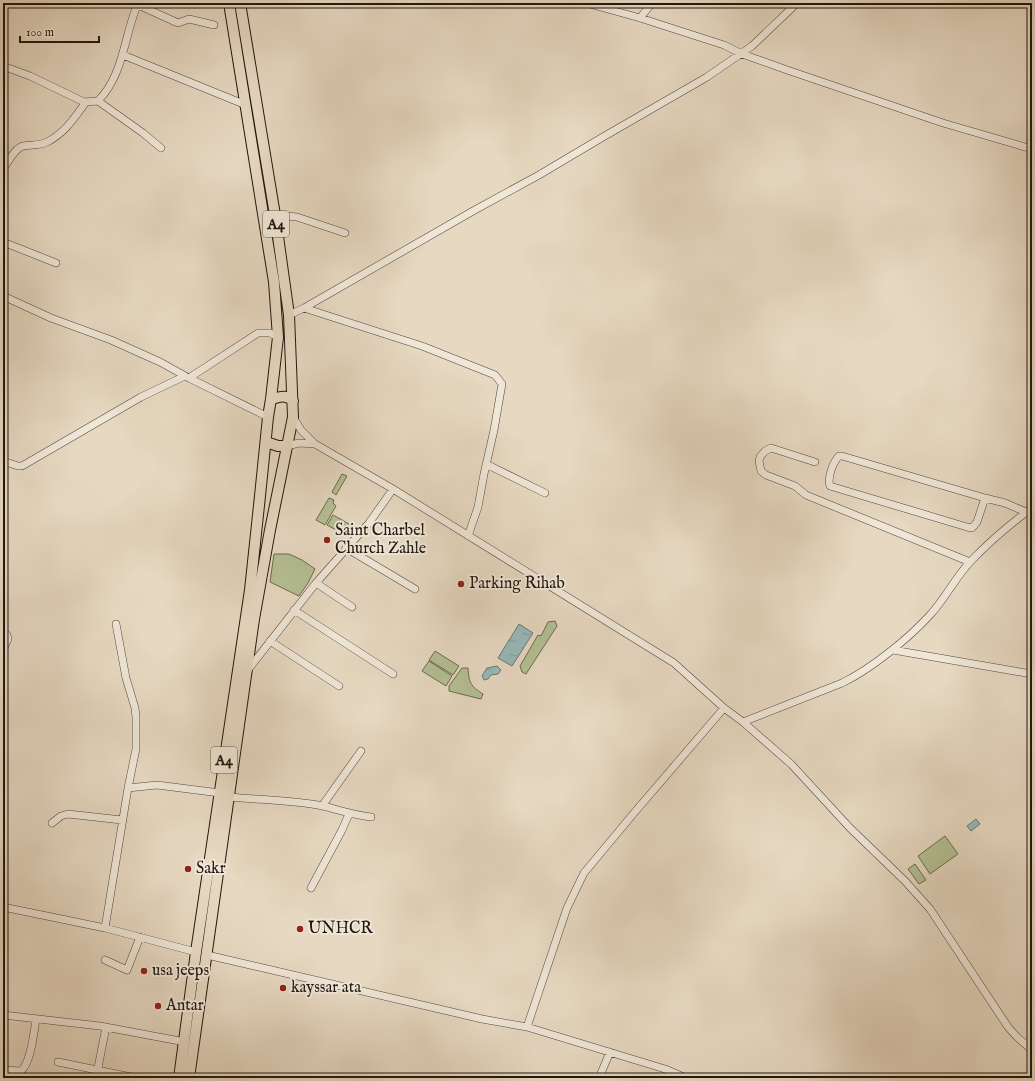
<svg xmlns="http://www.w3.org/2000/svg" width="1035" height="1081" font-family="'IM FELL English',serif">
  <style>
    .grass { fill: #b4bf93; stroke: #6a6a51 }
    .water { fill: url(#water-ripples); stroke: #677875 }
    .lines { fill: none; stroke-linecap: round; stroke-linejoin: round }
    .minor-casing { stroke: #52463c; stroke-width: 8 }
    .highway-casing { stroke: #20160f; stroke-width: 12 }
    .minor { stroke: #efe6d7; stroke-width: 7 }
    .highway { stroke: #e6d8c1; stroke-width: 10 }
    .poi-dot { fill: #8f2418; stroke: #efe6d7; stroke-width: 1.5 }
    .labels { text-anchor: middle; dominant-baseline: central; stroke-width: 4; stroke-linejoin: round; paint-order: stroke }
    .shield { fill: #efe6d7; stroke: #5e544b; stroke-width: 1 }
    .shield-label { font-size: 15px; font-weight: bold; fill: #20160f }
    .poi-label { font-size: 16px; fill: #20160f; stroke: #efe6d7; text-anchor: start }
  </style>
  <defs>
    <pattern id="water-ripples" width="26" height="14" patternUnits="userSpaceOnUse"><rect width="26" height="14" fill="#97b9b9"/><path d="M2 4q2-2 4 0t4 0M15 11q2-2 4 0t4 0" fill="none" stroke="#829e9e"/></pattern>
  </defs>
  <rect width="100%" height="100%" fill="#e6d8c1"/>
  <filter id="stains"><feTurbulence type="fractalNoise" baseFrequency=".005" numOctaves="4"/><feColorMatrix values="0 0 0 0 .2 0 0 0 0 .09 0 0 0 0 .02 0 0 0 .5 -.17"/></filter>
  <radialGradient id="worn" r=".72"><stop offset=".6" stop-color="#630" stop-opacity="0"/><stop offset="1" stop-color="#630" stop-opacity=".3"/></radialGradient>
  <path class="grass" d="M342,474L347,476L336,495L332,492Z
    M329,498L334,500L333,503L336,506L325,525L316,520Z
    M333,515L351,525L345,535L327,525Z
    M274,554H289L302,560L315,569L308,583L299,596L270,582Z
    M555,621L557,626L526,674L522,672L520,666L538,635L541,636L548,622Z
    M435,651L459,666L453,675L429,660Z
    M429,661L452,676L446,686L422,671Z
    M462,668H468C469,682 470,686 483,694L481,699L449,691V686Z
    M945,836L958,854L930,874L918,856Z
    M915,864L926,880L919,884L908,869Z"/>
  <path class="water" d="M519,624L533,633L512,666L498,658Z
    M497,666L501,670L498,674L491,675L488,679L484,680L482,676L487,668Z
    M976,819L980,824L971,831L967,826Z"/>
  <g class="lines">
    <defs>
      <path id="minor" d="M134,3L178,23L189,19L214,25
        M586,3L640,18L724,45L742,54L790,71L943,123L1032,149
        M640,18L652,3
        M123,55L246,105
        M3,66L30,76L84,102L98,101C124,75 124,35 138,3
        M98,101L143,133L161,148
        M3,169C8,162 15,148 23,146C32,144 39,146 47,142C65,133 75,117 86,102
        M275,215L297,217L345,233
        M3,242L56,263
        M3,296L51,318L111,340L160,362L189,378L268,417
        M304,308L422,346L495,375L502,384L494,430L484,474L478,507L468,536
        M289,315L304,308L473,211L539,175L603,137L707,77L752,46L797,3
        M189,378L258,333H270L278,337
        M293,417L301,430L315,444L393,489L674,663L724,708L743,722L791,764L850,828L905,881L930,909L1008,1027L1017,1037L1032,1050
        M287,446L299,443L315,444
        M839,456H842L985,498L977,522L972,528L967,527L830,486C827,478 833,462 839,456Z
        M3,461L18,466H22L141,397L185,376
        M815,462L771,448L765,451L760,457L759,461L761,471L766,475L795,486L806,495L970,562
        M486,464L545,493
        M985,498L1005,503L1026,512
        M346,548L415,589
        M316,583L352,607
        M294,610L393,674
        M116,624L126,678L135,708L136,717V749L128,788
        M3,631L7,635L8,639L3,650
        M270,641L339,686
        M893,650L1032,674
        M247,671L316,583L369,523L393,489
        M743,722L842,683C871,669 908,639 930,615C945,599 955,578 970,562C989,542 1010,524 1032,508
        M230,797C261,800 292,800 323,806C339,810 354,815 371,817
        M322,806L361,751
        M52,823L61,816L68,814L122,820
        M311,888L342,830L349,814
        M3,907L105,928L196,952
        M105,928L128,788L157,785L220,793
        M207,955L482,1019L527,1027L665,1069L686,1078
        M105,960L127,970L140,937
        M3,1015L100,1026L185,1042
        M527,1027L567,908L584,873L634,813L724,708
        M58,1062L136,1078
        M3,1070L21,1071C31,1063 34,1032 36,1019
        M96,1078L106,1027
        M599,1078L610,1052"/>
      <path id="highway" d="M271,399C280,397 286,394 293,401
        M266,442L278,446H287
        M179,1078L196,952L250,590L260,496L268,417L271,399L278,337L274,282L229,3
        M189,1078L254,619L270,530L293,417L289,315L275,215L240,3"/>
    </defs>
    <use href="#minor" class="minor-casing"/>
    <use href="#highway" class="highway-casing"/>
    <use href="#minor" class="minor"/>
    <use href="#highway" class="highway"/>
  </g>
  <g class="poi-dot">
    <circle cx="327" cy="540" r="4"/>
    <circle cx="461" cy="584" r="4"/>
    <circle cx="188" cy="869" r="4"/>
    <circle cx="300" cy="929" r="4"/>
    <circle cx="144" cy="971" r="4"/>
    <circle cx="283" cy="988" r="4"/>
    <circle cx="158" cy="1006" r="4"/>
  </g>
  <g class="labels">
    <g class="shield">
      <rect x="263" y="211" width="26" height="26" rx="3"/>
      <rect x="211" y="747" width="26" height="26" rx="3"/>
    </g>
    <g class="shield-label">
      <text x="276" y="224">A4</text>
      <text x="224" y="760">A4</text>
    </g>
    <g class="poi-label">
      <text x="335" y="531">Saint Charbel<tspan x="335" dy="18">Church Zahle</tspan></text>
      <text x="469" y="584">Parking Rihab</text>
      <text x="196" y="869">Sakr</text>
      <text x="308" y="929">UNHCR</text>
      <text x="152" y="971">usa jeeps</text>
      <text x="291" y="988">kayssar ata</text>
      <text x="166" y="1006">Antar</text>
    </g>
  </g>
  <rect width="1035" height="1081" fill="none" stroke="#e6d8c1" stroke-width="16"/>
  <rect x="4" y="4" width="1027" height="1073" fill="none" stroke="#20160f" stroke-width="2"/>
  <rect x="8" y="8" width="1019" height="1065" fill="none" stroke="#20160f"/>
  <path d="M20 36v6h79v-6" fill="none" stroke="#20160f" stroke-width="2"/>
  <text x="26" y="36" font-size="12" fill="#20160f" stroke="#efe6d7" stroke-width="3" paint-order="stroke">100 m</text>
  <rect width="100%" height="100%" filter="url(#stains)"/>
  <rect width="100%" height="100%" fill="url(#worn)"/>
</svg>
